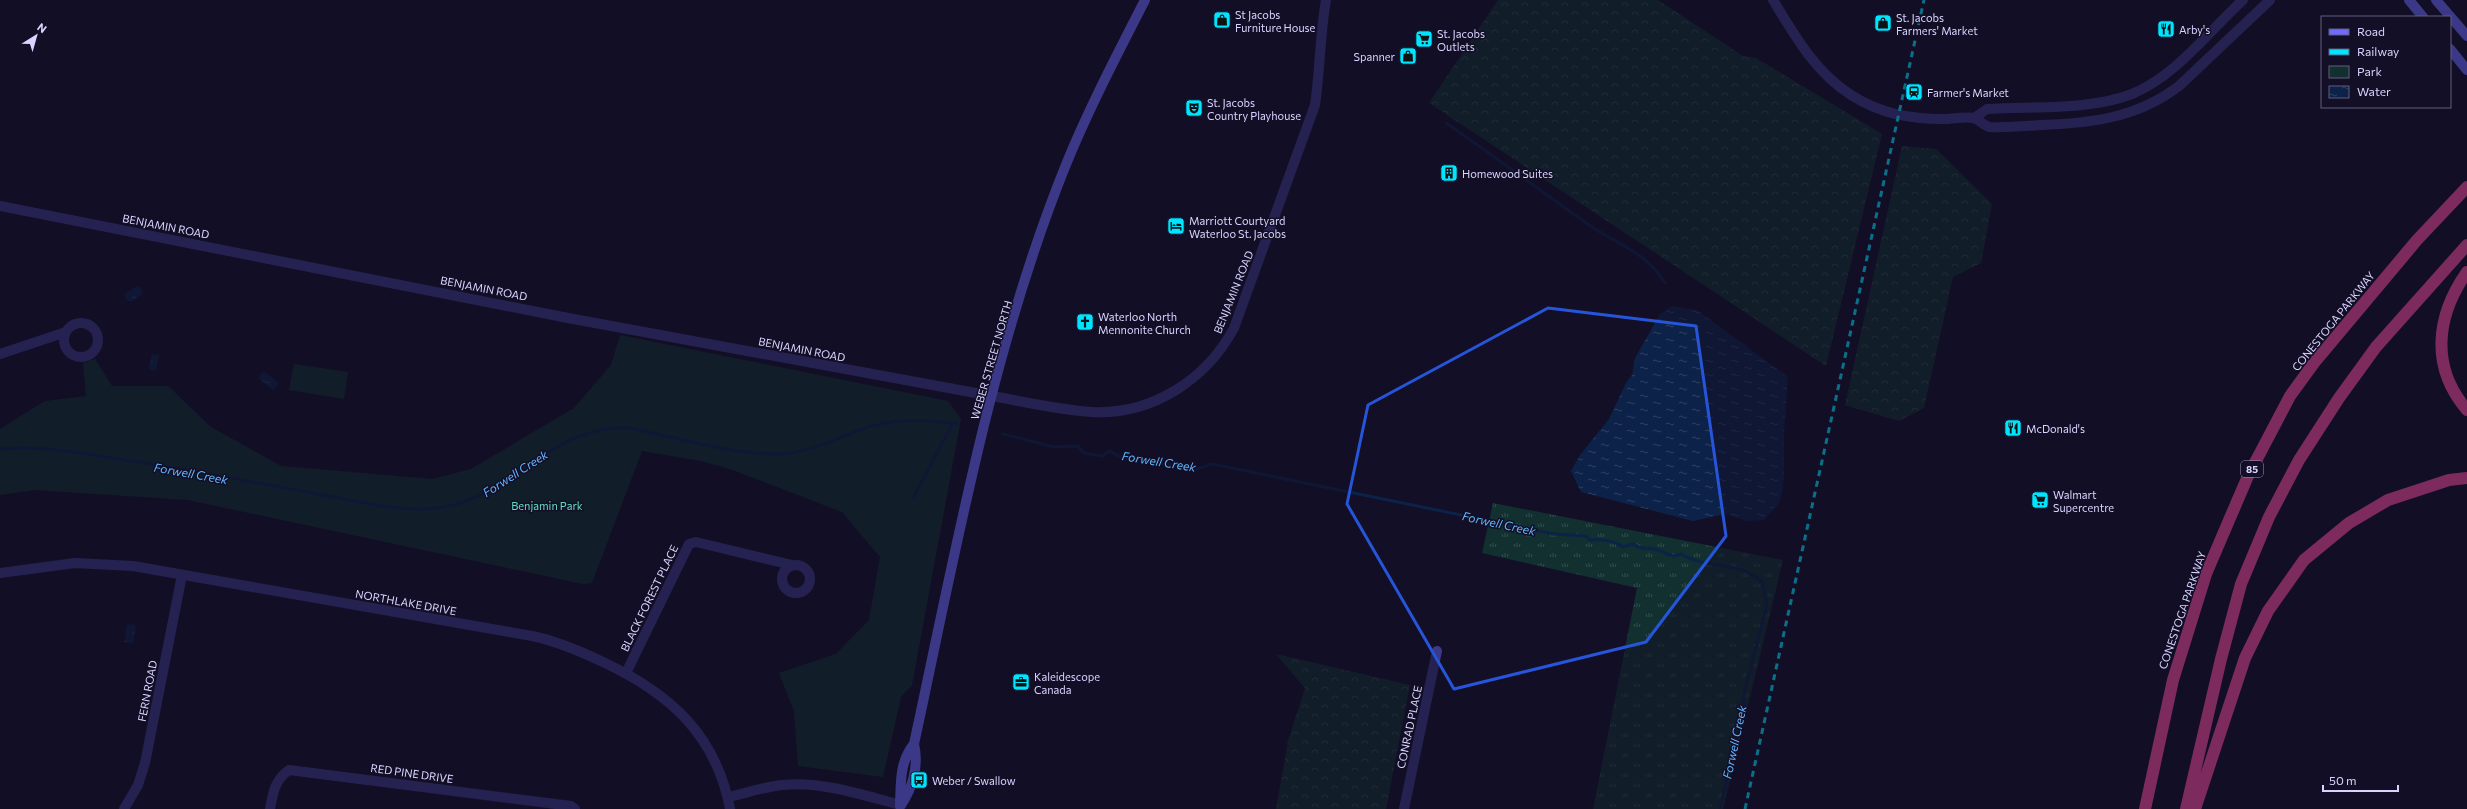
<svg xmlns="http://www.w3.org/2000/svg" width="2467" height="809" font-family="Commissioner,sans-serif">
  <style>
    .grass { fill: url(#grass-tufts) }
    .forest { fill: url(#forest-crowns) }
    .park { fill: #12302f }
    .water { fill: url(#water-ripples) }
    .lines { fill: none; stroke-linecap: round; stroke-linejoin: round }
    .stream { stroke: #0c2248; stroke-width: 3 }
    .minor { stroke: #3d3a85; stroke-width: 10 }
    .tertiary { stroke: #3d3a85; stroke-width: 10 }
    .secondary { stroke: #6f6bff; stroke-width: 10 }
    .motorway { stroke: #ff4fa3; stroke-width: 12 }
    .rail { stroke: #00e5ff; stroke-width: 3; stroke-dasharray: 6 5; stroke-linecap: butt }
    .marked { fill: none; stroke: #2655da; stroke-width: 3; stroke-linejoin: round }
    .labels { text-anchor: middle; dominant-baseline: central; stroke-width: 3; stroke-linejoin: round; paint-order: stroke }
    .shield { fill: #130f26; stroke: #9e99be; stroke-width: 1 }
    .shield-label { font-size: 10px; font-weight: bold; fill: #d9d4ff }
    .poi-label { font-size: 11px; fill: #d9d4ff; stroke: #130f26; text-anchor: start }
    .street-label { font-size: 11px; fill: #d9d4ff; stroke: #130f26 }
    .park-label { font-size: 11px; fill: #5fe0c0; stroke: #130f26 }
    .water-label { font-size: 12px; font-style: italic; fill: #62b6ff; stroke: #130f26 }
  </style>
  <defs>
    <pattern id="grass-tufts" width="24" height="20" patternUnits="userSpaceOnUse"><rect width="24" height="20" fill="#12302f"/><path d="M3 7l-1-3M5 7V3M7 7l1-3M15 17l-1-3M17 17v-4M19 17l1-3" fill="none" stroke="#344d4e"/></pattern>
    <pattern id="forest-crowns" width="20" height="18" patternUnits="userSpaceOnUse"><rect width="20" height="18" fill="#12302f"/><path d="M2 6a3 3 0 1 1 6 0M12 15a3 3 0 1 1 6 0" fill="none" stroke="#344d4e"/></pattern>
    <pattern id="water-ripples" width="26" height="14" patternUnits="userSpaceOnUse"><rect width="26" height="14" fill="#0c2248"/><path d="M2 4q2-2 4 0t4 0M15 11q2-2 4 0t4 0" fill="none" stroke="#2f4163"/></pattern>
  </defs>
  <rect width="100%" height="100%" fill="#130f26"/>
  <path class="grass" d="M1493,503L1783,560L1723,809H1593L1637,588L1482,553Z"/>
  <path class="forest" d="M1498,0H1658L1743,56L1756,58L1882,134L1826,366L1429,103Z
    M1902,146L1936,149L1992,204L1981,263L1953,277L1924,408L1899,421L1845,405Z
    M1276,654L1410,685L1386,809H1276L1288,741L1305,688Z"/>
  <path class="park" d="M620,335L948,401L961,419L912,685L901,697L883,777L798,766L794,711L779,673L836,654L869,620L880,557L842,512L733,470L701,461L642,451L592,583L583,584L188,500L35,490L0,495V429L45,401L86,396L83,363L95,359L112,386H168L211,427L281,466L432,479L471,469L574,408L611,365Z
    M294,364L348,372L344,399L289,390Z"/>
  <path class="water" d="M137,286L140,287L143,294L132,301H127L124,294Z
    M1672,306L1697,310L1788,377L1784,433V480L1780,502L1764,520L1746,521L1725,514L1693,521L1581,492L1571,471L1580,455L1609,419L1626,383L1632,375L1635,358L1660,314Z
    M152,354L159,355L156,371L149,369Z
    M264,371L279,383L273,390L258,378Z
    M132,624L136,626L133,643L124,642L127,625Z"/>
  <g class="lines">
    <path class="stream" d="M1446,123C1494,156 1541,191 1589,225C1618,245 1645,251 1665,283
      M1003,434L1054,447L1078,446L1084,453L1103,456L1109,451L1121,457L1197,469L1212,464L1554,534L1586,536L1590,540C1602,539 1614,540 1623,547L1633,544C1642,551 1648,547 1658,550C1667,553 1671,559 1681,554C1706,570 1735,559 1763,582C1762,590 1768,597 1766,609L1744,693L1743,708L1720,809
      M0,449C40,445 78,453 118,459C186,469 254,482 322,495C359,501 401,513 439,508C511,498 555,422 630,428C674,437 748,459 791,453C816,449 837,439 860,430C892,418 925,419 958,424
      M913,498L953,423"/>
    <path class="minor" d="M1773,0C1795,36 1815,72 1851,95C1881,114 1910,119 1944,119C1953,119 1965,116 1974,118C1980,120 1984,126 1990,127C2007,128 2025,126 2042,125C2092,123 2137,118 2179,86L2270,0
      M1974,118L1987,109C2034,106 2087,111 2132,94C2176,76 2209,31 2243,0
      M64 340a17 17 0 1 1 34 0a17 17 0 1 1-34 0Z
      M0,354L66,332
      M992,396C1025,402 1059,410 1092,412C1152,415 1206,380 1234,328L1315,105C1320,70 1320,35 1326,0
      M782 579a14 14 0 1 1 28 0a14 14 0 1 1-28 0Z
      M626,673L689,544L696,542L792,565
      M124,809L138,785L145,763L182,575
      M270,809C273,792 275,780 289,770L571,806L575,809
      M1404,809L1437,651"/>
    <path class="tertiary" d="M0,206L568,318L992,396
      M0,573L75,563L133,566L532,636C557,641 580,651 603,662C669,693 716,734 730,809
      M728,797C746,793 764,787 782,785C822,781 862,795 901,805"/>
    <path class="secondary" d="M2409,0L2423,17
      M2436,0L2467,36
      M2450,49L2467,70
      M901,805C913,788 919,765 914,744C956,550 991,351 1065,167C1088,110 1117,55 1145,0
      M900,806C901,784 899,762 914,744"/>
    <path class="motorway" d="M2467,272C2436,316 2430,367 2467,410
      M2145,809L2173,680L2206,574L2248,476L2290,396L2314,363L2417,240L2467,187
      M2186,809L2221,659L2241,584L2269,517L2299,460L2339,398L2376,347L2467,245
      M2195,809L2245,658L2268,611L2304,560L2349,523L2388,500L2449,480L2467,478"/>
    <path class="rail" d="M1745,809L1924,0"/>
  </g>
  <path d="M0 0H2467V809H0ZM1548,308L1696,326L1726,536L1646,642L1454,689L1347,504L1368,405Z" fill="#130f26" fill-opacity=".55" fill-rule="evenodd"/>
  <path class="marked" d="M1548,308L1696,326L1726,536L1646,642L1454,689L1347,504L1368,405Z"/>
  <defs>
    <symbol id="shop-square" viewBox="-11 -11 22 22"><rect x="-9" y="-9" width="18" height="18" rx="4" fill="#00e5ff" stroke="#130f26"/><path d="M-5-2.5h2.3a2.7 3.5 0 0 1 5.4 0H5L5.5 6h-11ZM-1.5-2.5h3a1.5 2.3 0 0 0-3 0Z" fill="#111"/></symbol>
    <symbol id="restaurant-square" viewBox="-11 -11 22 22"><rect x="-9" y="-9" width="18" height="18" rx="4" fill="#00e5ff" stroke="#130f26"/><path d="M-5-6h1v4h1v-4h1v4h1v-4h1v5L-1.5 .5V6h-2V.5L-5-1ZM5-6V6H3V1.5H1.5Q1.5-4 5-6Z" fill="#111"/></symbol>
    <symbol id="supermarket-square" viewBox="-11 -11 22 22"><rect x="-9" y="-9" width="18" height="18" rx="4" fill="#00e5ff" stroke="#130f26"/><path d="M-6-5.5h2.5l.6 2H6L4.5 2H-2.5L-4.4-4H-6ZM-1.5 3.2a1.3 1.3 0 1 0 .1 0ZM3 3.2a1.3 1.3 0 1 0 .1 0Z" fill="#111"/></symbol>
    <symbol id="station-square" viewBox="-11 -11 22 22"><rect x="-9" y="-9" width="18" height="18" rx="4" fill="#00e5ff" stroke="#130f26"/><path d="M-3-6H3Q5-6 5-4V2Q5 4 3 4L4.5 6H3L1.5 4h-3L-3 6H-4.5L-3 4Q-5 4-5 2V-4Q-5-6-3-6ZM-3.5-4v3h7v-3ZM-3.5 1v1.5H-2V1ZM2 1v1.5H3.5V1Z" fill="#111"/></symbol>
    <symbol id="theatre-square" viewBox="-11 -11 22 22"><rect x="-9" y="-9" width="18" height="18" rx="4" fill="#00e5ff" stroke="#130f26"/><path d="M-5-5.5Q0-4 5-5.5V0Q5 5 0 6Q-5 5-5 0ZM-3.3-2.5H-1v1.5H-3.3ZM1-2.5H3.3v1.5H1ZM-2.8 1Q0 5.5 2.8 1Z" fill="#111"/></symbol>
    <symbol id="building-square" viewBox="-11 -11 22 22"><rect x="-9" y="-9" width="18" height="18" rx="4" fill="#00e5ff" stroke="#130f26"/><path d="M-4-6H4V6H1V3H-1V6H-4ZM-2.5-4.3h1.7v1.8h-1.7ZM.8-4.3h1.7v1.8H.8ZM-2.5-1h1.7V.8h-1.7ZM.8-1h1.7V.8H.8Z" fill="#111"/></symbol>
    <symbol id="hotel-square" viewBox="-11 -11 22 22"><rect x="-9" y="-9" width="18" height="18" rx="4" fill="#00e5ff" stroke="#130f26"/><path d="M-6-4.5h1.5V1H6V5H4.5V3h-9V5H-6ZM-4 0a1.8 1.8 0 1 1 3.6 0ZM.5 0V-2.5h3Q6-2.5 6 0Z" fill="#111"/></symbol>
    <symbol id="church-square" viewBox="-11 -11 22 22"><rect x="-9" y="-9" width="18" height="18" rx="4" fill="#00e5ff" stroke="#130f26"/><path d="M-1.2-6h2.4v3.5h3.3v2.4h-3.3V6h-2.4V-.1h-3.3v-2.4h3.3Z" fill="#111"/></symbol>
    <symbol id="office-square" viewBox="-11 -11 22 22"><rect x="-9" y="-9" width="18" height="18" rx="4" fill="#00e5ff" stroke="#130f26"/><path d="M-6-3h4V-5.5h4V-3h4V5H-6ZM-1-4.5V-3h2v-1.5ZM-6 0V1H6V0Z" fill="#111"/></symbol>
    <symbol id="bus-square" viewBox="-11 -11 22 22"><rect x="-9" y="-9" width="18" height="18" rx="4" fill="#00e5ff" stroke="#130f26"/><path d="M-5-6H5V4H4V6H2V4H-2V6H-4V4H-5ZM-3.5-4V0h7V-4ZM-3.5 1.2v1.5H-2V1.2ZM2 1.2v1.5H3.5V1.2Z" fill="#111"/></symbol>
  </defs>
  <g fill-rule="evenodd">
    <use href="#shop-square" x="1212" y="10" width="20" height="20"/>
    <use href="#shop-square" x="1873" y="13" width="20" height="20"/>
    <use href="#restaurant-square" x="2156" y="19" width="20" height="20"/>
    <use href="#supermarket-square" x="1414" y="29" width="20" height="20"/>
    <use href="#shop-square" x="1398" y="46" width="20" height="20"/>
    <use href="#station-square" x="1904" y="82" width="20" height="20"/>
    <use href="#theatre-square" x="1184" y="98" width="20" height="20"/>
    <use href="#building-square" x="1439" y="163" width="20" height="20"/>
    <use href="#hotel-square" x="1166" y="216" width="20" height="20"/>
    <use href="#church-square" x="1075" y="312" width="20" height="20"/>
    <use href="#restaurant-square" x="2003" y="418" width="20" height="20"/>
    <use href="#supermarket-square" x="2030" y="490" width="20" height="20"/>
    <use href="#office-square" x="1011" y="672" width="20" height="20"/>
    <use href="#bus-square" x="909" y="770" width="20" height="20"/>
  </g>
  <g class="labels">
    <rect class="shield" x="2241" y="461" width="22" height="16" rx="3"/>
    <g class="shield-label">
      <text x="2252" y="469">85</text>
    </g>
    <g class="poi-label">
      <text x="1235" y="14">St Jacobs<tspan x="1235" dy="13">Furniture House</tspan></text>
      <text x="1896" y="17">St. Jacobs<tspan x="1896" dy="13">Farmers' Market</tspan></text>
      <text x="2179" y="29">Arby's</text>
      <text x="1437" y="33">St. Jacobs<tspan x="1437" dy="13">Outlets</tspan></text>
      <text x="1395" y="56" text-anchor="end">Spanner</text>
      <text x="1927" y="92">Farmer's Market</text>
      <text x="1207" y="102">St. Jacobs<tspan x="1207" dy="13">Country Playhouse</tspan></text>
      <text x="1462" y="173">Homewood Suites</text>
      <text x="1189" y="220">Marriott Courtyard<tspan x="1189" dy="13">Waterloo St. Jacobs</tspan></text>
      <text x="1098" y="316">Waterloo North<tspan x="1098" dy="13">Mennonite Church</tspan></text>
      <text x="2026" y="428">McDonald's</text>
      <text x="2053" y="494">Walmart<tspan x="2053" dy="13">Supercentre</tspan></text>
      <text x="1034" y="676">Kaleidescope<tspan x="1034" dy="13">Canada</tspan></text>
      <text x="932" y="780">Weber / Swallow</text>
    </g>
    <g class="street-label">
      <text transform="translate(166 226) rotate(11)">BENJAMIN ROAD</text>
      <text transform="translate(484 288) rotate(11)">BENJAMIN ROAD</text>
      <text transform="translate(1233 292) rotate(-68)">BENJAMIN ROAD</text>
      <text transform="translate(2333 321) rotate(-51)">CONESTOGA PARKWAY</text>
      <text transform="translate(802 349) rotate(11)">BENJAMIN ROAD</text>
      <text transform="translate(991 360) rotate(-74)">WEBER STREET NORTH</text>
      <text transform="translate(649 598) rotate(-64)">BLACK FOREST PLACE</text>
      <text transform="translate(406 602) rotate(10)">NORTHLAKE DRIVE</text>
      <text transform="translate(2182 610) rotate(-71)">CONESTOGA PARKWAY</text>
      <text transform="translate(147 691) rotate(-79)">FERN ROAD</text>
      <text transform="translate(1409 727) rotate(-78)">CONRAD PLACE</text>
      <text transform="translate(412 773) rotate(8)">RED PINE DRIVE</text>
    </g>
    <g class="park-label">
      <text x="547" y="505">Benjamin Park</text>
    </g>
    <g class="water-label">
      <text transform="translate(1159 461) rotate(9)">Forwell Creek</text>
      <text transform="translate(191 473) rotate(10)">Forwell Creek</text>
      <text transform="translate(515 473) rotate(-33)">Forwell Creek</text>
      <text transform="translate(1499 523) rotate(12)">Forwell Creek</text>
      <text transform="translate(1734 742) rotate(-78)">Forwell Creek</text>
    </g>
  </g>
  <rect x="2321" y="16" width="130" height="92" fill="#130f26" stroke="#625e7d"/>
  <rect x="2329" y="29" width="20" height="6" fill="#6f6bff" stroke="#625e7d"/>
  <text x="2357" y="36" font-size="12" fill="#d9d4ff">Road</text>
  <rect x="2329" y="49" width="20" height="6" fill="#00e5ff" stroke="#625e7d"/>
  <text x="2357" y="56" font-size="12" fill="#d9d4ff">Railway</text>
  <rect x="2329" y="66" width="20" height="12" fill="#12302f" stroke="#625e7d"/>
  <text x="2357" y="76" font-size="12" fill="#d9d4ff">Park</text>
  <rect x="2329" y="86" width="20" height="12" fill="url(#water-ripples)" stroke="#625e7d"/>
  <text x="2357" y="96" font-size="12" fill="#d9d4ff">Water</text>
  <g transform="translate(36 36) rotate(37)" stroke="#130f26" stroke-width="3" paint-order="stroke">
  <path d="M0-3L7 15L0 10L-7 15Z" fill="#d9d4ff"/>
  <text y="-6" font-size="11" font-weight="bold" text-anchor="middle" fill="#d9d4ff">N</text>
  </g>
  <path d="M2323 785v6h75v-6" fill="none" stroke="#d9d4ff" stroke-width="2"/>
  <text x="2329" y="785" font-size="12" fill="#d9d4ff" stroke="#130f26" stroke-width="3" paint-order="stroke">50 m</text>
</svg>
